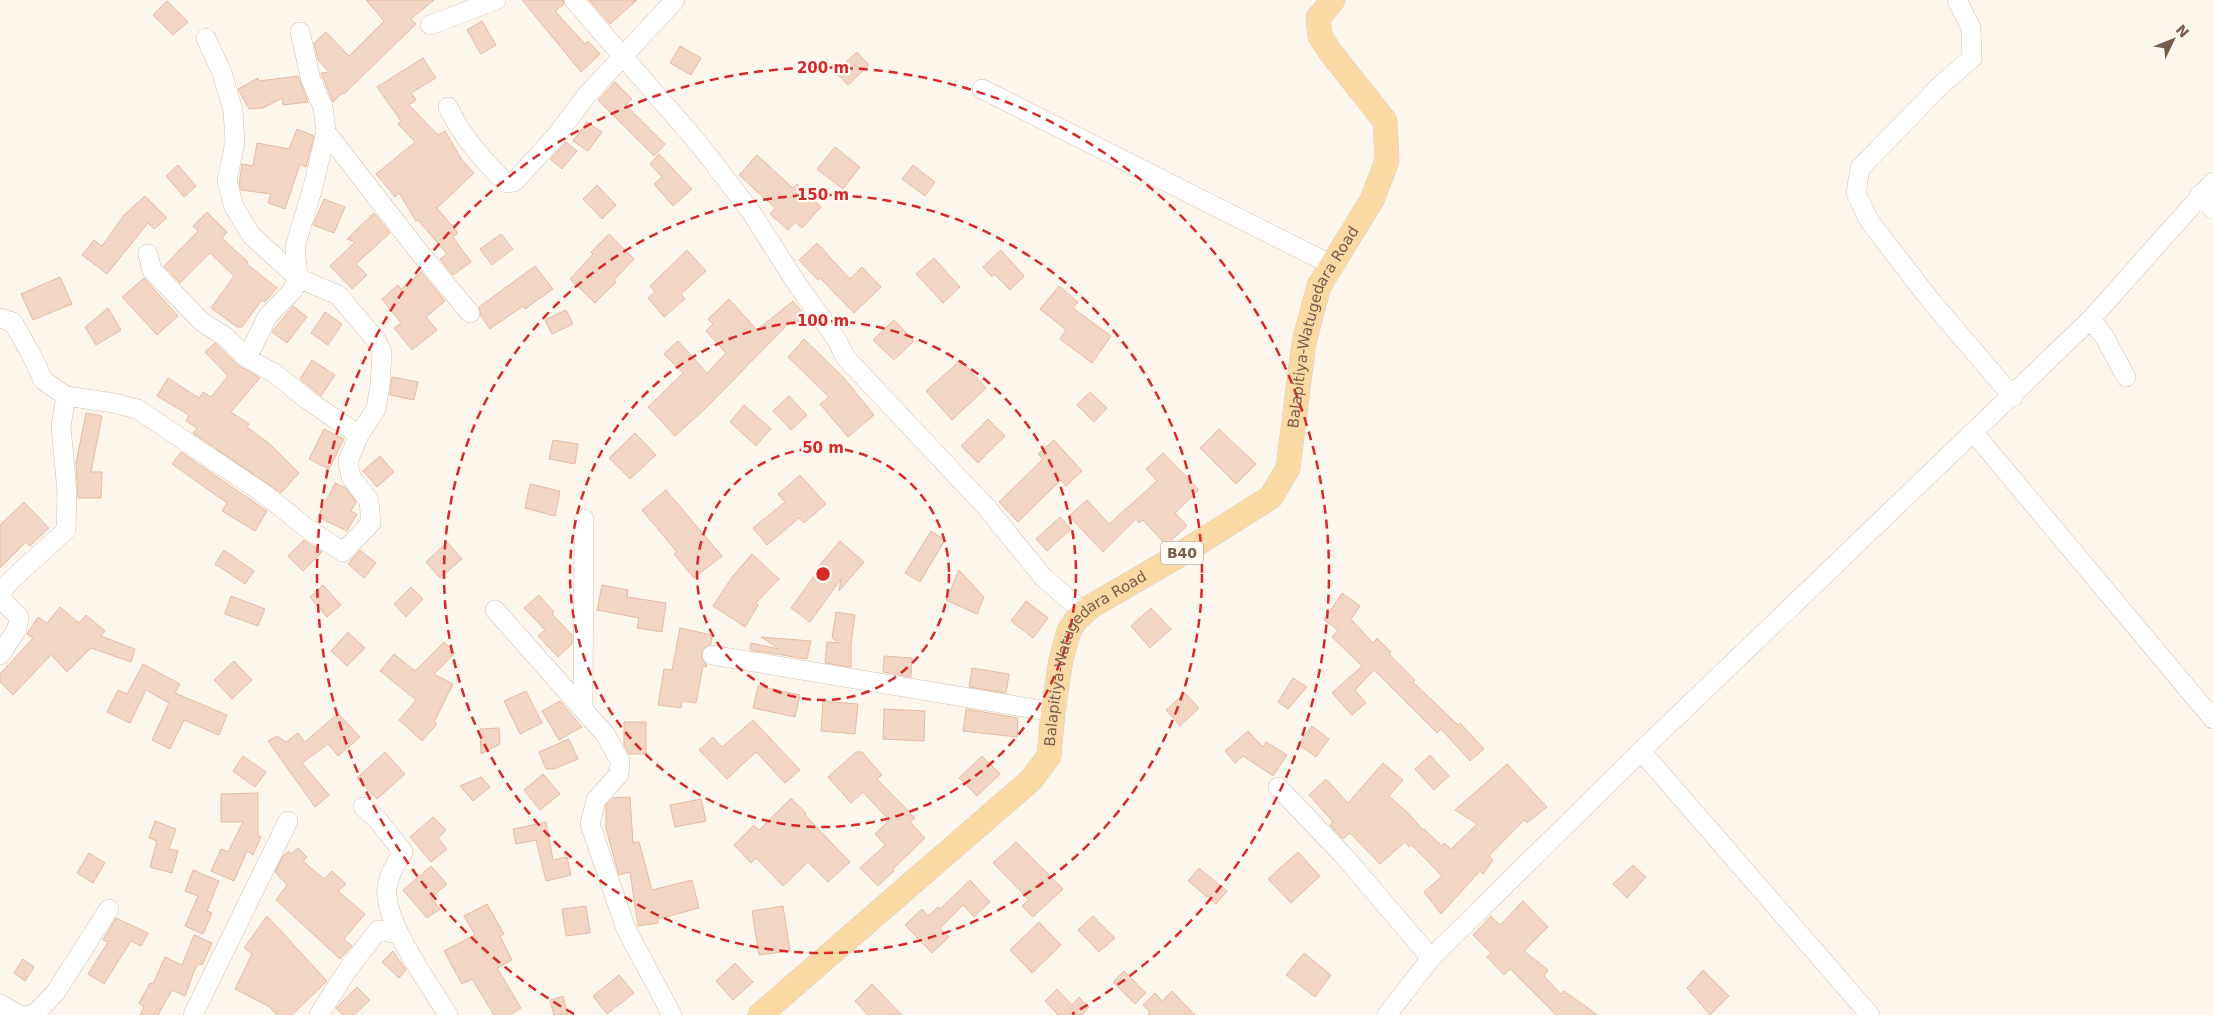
<svg xmlns="http://www.w3.org/2000/svg" width="2213" height="1015" font-family="'DejaVu Sans',sans-serif">
  <style>
    .building { fill: #f3d5c3; stroke: #e6bba3 }
    .lines { fill: none; stroke-linecap: round; stroke-linejoin: round }
    .minor-casing { stroke: #d1beb0; stroke-width: 20 }
    .major-casing { stroke: #dad1cd; stroke-width: 25 }
    .minor { stroke: #fff; stroke-width: 19 }
    .major { stroke: #fbd9a5; stroke-width: 24 }
    .ring { fill: none; stroke: #d62828; stroke-width: 2.5; stroke-dasharray: 9 6 }
    .labels { text-anchor: middle; dominant-baseline: central; stroke-width: 4.5; stroke-linejoin: round; paint-order: stroke }
    .shield { fill: #fffaf3; stroke: #a28b7f; stroke-width: 1 }
    .shield-label { font-size: 14px; font-weight: bold; fill: #7a5c4d }
    .street-label { font-size: 15px; fill: #7a5c4d; stroke: #fffaf3 }
    .centre { fill: #d62828; stroke: #fffaf3; stroke-width: 2.5 }
    .ring-label { font-size: 15px; text-anchor: middle; font-weight: bold; fill: #d62828; stroke: #fffaf3; stroke-width: 4.5; stroke-linejoin: round; paint-order: stroke }
  </style>
  <rect width="100%" height="100%" fill="#fdf6ec"/>
  <path class="building" d="M366,0H434L411,19L416,24L344,94L342,93L333,102L321,73L329,72L318,60L314,43L326,32L349,56L384,21Z
    M522,0H563L564,4L555,11L585,44L588,41L600,54L581,72Z
    M589,0H637L610,24Z
    M167,1L188,22L173,35L153,15Z
    M482,21L496,45L481,54L467,30Z
    M680,46L701,58L691,75L670,63Z
    M857,52L869,65L848,85L835,72Z
    M423,58L436,78L411,93L416,100L409,105L438,135L445,131L462,160L474,173L437,208L458,233L453,237L471,262L453,275L440,259L447,254L418,220L416,221L399,193L395,197L376,174L415,142L398,124L401,121L377,87Z
    M298,76L308,102L283,105L282,98L263,108L249,109L238,89L258,78L259,81Z
    M615,82L632,99L626,105L665,144L654,156L598,100Z
    M587,122L602,132L588,151L573,141Z
    M297,129L314,136L306,167L300,164L285,209L268,203L271,194L241,190L239,184L242,164L253,166L257,143L289,149Z
    M566,142L577,151L562,169L550,159Z
    M835,147L860,167L843,189L817,169Z
    M659,154L692,189L673,206L654,184L662,177L650,164Z
    M757,155L793,188L797,184L821,207L802,228L795,222L788,230L770,214L775,208L739,175Z
    M178,165L196,186L184,197L166,176Z
    M913,165L935,182L925,196L902,179Z
    M597,185L616,205L602,219L583,199Z
    M145,196L167,218L154,229L148,223L107,274L82,255L94,240L102,246L124,215Z
    M324,199L345,207L334,233L313,225Z
    M207,212L227,232L222,238L248,262L247,264L277,288L265,302L262,300L242,327H237L211,308L234,276L210,253L180,283L164,266L198,231L193,226Z
    M374,213L390,233L356,264L367,275L352,289L330,266L355,242L347,239Z
    M501,234L513,249L492,265L480,249Z
    M609,234L634,259L614,280L616,282L595,303L570,279L593,254L591,252Z
    M817,243L850,279L862,267L881,287L854,313L820,278L818,280L799,260Z
    M687,250L706,271L681,294L685,299L664,317L648,298L655,292L650,286Z
    M1001,250L1024,276L1010,290L994,274L992,277L983,267Z
    M934,258L960,287L943,303L916,274Z
    M535,266L553,289L525,309L523,306L490,329L481,316L479,307Z
    M421,272L445,301L426,317L437,330L412,350L394,328L401,323L382,299L398,285L401,289Z
    M60,277L72,304L33,320L21,294Z
    M144,278L178,316L157,335L122,297Z
    M1059,286L1078,302L1073,308L1111,336L1092,363L1060,339L1066,330L1040,309Z
    M729,299L757,330L793,301L805,315L793,325L790,322L705,409L675,436L648,407L683,373L664,354L678,341L707,373L726,353L706,331L713,324L708,319Z
    M293,306L307,317L287,343L272,332Z
    M108,308L121,330L96,345L85,327Z
    M566,310L573,324L552,334L545,320Z
    M325,312L342,324L328,345L311,333Z
    M894,320L914,341L894,360L873,340Z
    M804,339L844,378L874,415L848,437L820,404L829,397L788,357Z
    M215,343L239,366L260,378L231,412L249,424L247,427L270,444L299,473L281,493L193,433L197,428L186,421L189,415L157,396L168,378L199,398L203,392L211,397L228,376L205,352Z
    M312,360L335,375L321,396L300,379Z
    M961,360L986,388L952,420L926,391Z
    M392,377L418,382L414,400L390,395Z
    M1090,392L1107,408L1094,422L1077,405Z
    M789,396L807,415L791,430L773,411Z
    M744,405L771,429L756,446L730,422Z
    M86,413L102,416L91,472H102L101,498H78L76,463Z
    M988,419L1005,436L978,463L961,446Z
    M324,429L344,439L329,469L309,459Z
    M1219,429L1256,464L1236,484L1200,448Z
    M635,433L656,455L630,479L609,458Z
    M553,440L578,444L575,464L549,459Z
    M1054,440L1082,471L1066,486L1061,480L1018,522L999,502L1043,459L1038,454Z
    M181,452L267,511L255,531L222,511L227,503L172,464Z
    M1163,453L1199,490L1175,513L1187,526L1166,545L1143,520L1139,523L1136,519L1103,552L1069,516L1087,500L1109,524L1157,481L1146,469Z
    M380,456L394,472L377,487L363,471Z
    M800,475L826,504L804,523L799,518L767,545L753,528L785,502L778,494Z
    M335,483L346,488L356,502L351,511L357,514L347,531L318,517Z
    M530,484L560,491L555,516L525,508Z
    M666,490L722,556L694,578L674,554L677,552L642,510Z
    M24,502L49,528L30,546L26,542L0,568V525Z
    M1060,517L1071,529L1047,551L1036,539Z
    M931,531L945,540L920,582L905,573Z
    M304,540L322,552L303,571L288,556Z
    M840,541L864,562L839,591L841,579L810,622L791,608L819,569L817,568Z
    M447,542L462,559L440,578L426,562Z
    M224,550L254,571L245,584L215,564Z
    M360,550L376,563L364,578L348,564Z
    M752,554L779,579L756,603L758,605L745,627L713,606L732,577Z
    M959,570L984,597L977,614L946,600Z
    M323,585L341,605L327,617L310,597Z
    M602,585L628,590L627,597L666,603L662,632L637,628L639,618L597,610Z
    M411,587L423,599L406,617L394,604Z
    M1342,593L1360,606L1351,619L1373,643L1377,638L1391,652L1389,654L1415,680L1413,682L1458,725L1460,723L1484,749L1470,761L1441,729L1437,733L1374,670L1355,690L1366,703L1352,715L1332,693L1362,666L1332,637L1338,630L1324,620Z
    M539,595L554,612L552,614L572,635V644L558,657L538,636L545,630L524,608Z
    M231,596L265,609L258,626L225,614Z
    M1026,601L1048,618L1033,638L1011,621Z
    M60,607L79,623L86,615L105,631L101,636L135,649L131,662L91,648L67,672L51,655L13,695L0,682V674L33,638L27,634L38,617L47,623Z
    M1151,608L1171,629L1150,648L1131,626Z
    M836,612L855,615L851,645V667L825,663L827,642L839,643L832,638Z
    M680,628L712,635L711,644L704,648L701,653L702,659L707,665L706,667L703,666L696,703L682,701L681,708L658,705L664,669L672,670Z
    M348,632L365,648L347,666L331,651Z
    M761,637L811,641L807,659L750,650L751,643L779,649Z
    M444,642L455,653L434,674L453,684L434,722L437,724L422,741L399,720L416,700L380,671L394,654L415,671Z
    M884,656L912,658L911,677L883,672Z
    M234,661L252,680L232,699L214,680Z
    M143,664L180,684L175,693L227,715L219,735L184,720L170,749L152,740L169,703L146,690L130,723L107,712L118,690L127,694Z
    M972,668L1009,674L1006,693L969,687Z
    M1293,678L1307,687L1288,709L1278,702Z
    M758,686L800,695L795,717L753,708Z
    M526,691L542,723L520,734L504,701Z
    M1185,693L1199,708L1180,726L1166,710Z
    M560,701L582,727L559,740L542,711Z
    M823,701L858,704L855,734L821,731Z
    M884,709L925,711L924,741L883,739Z
    M966,709L1018,718L1017,737L963,731Z
    M338,713L360,737L338,756L328,744L302,763L329,795L315,807L268,741L277,736L286,742L298,733L305,742Z
    M753,720L800,770L785,783L756,752L727,779L699,750L713,737L722,747Z
    M624,722H646V754H629L624,745Z
    M1312,726L1329,739L1316,757L1298,744Z
    M499,728L500,744L481,754L480,729Z
    M1248,731L1263,747L1266,742L1287,755L1273,776L1243,756L1235,763L1225,751Z
    M569,739L578,759L554,769H546L539,752Z
    M385,752L405,774L377,799L357,778Z
    M856,752H862L882,775L877,779L915,818L910,822L925,838L893,869L894,871L878,886L860,868L885,845L875,834L889,820L863,792L851,803L828,777Z
    M1430,755L1449,776L1434,790L1415,769Z
    M243,756L266,772L255,787L233,771Z
    M982,756L1000,774L977,796L959,778Z
    M1383,763L1403,780L1389,796L1409,814L1423,830L1424,829L1442,846L1444,843L1451,849L1477,824L1455,810L1507,764L1547,807L1527,823L1524,820L1489,856L1493,860L1483,874L1480,871L1441,914L1424,892L1442,876L1411,844L1409,847L1405,842L1380,864L1350,833L1343,839L1330,825L1333,822L1309,795L1326,779L1348,803Z
    M543,774L560,794L540,810L524,790Z
    M481,777L490,787L473,801L460,786Z
    M258,793V835L261,837L253,855L247,851L234,881L211,871L221,849L228,852L243,822H221V794Z
    M630,797L633,843L639,842L652,890L692,880L699,908L658,919V923L638,926L630,872L619,875L606,829V805L613,798Z
    M791,798L806,813L805,815L850,862L828,882L808,862L783,886L756,858L751,863L734,845L754,825L759,830Z
    M701,799L706,821L675,827L670,805Z
    M433,817L446,830L438,838L447,849L431,862L410,837Z
    M155,821L176,829L169,849L178,851L172,873L150,867L157,841L149,838Z
    M546,822L553,860L567,857L571,875L546,881L536,840L516,844L513,829Z
    M1016,842L1063,889L1033,917L1022,906L1029,900L993,863Z
    M298,848L307,857L303,861L324,879L332,871L346,884L338,891L365,914L344,939L352,946L340,959L276,900L287,885L275,872L283,856L289,851L291,854Z
    M1298,852L1320,876L1291,903L1268,879Z
    M89,853L105,863L93,883L77,873Z
    M1633,865L1646,877L1627,898L1613,884Z
    M431,866L447,884L431,898L440,909L427,918L403,890Z
    M1199,868L1227,891L1216,904L1188,881Z
    M193,870L219,881L207,911L212,913L203,934L185,926L198,896L185,891Z
    M970,880L990,902L974,917L963,905L940,928L949,937L932,953L905,925L922,909L928,916L938,907L940,909Z
    M1523,901L1548,927L1524,951L1548,970L1544,976L1561,994L1564,991L1598,1015H1556L1510,969L1504,975L1487,957L1491,953L1473,935L1491,916L1500,925Z
    M487,904L504,934L500,936L512,960L497,968L521,1008L510,1015H494L472,979L462,984L444,951L475,935L464,916Z
    M586,906L590,933L566,936L562,909Z
    M783,906L790,951L759,955L752,911Z
    M267,916L327,981L292,1015H277L268,1006L235,989L252,954L244,948Z
    M1093,916L1115,938L1099,952L1078,930Z
    M116,918L148,933L141,946L131,941L104,984L88,974L108,942L103,940Z
    M1039,922L1061,945L1032,973L1010,950Z
    M194,935L212,943L202,965L199,964L195,969L185,996L172,990L158,1015H140L144,1007L139,1003L150,983L153,984L165,957L182,965Z
    M393,951L406,970L399,978L382,962Z
    M1304,953L1331,975L1315,997L1286,975Z
    M23,959L34,967L25,981L14,973Z
    M735,963L753,982L733,1000L716,981Z
    M1703,970L1729,996L1710,1015L1687,988Z
    M1124,971L1146,993L1135,1004L1113,982Z
    M619,975L634,993L607,1014L593,996Z
    M872,984L902,1015H868L855,1001Z
    M357,987L370,1000L354,1015H343L336,1008Z
    M1057,989L1072,1005L1079,997L1089,1007L1082,1015H1058L1045,1001Z
    M1172,991L1195,1015H1148L1150,1012L1143,1005L1155,993L1162,1001Z
    M563,996L568,1015H554L550,1000Z"/>
  <g class="lines">
    <defs>
      <path id="minor" d="M574,0L699,144L751,212L797,284L837,340L845,357L987,508L1043,577L1083,612
        M1957,0L1971,28L1972,58L1943,83L1860,168L1856,193L1870,222L1931,301L2013,397
        M430,25L496,0
        M982,89L1332,265
        M448,107C462,137 483,160 506,183L514,182L556,136L586,96L675,0
        M326,132L419,252L470,313
        M2199,195L2213,209
        M148,254L152,270L202,322L227,338L247,358L274,373L309,401L359,435
        M0,318L13,322L34,360L43,380L66,396L114,403L137,409L263,493L308,529L343,552L371,523L369,501L351,477L348,461L359,435L376,409L380,385L382,353L376,340L338,295L298,278L251,235L234,207L227,181L235,142L233,110L222,73L206,38
        M2091,319L2105,338L2126,377
        M247,358L267,317L293,290L298,278L295,247L313,187L326,132L323,107L311,80L300,32
        M1974,433L2213,719
        M495,610L605,734L620,761L619,774L596,800L590,824L626,929L672,1015
        M0,655L17,629L19,617L4,602L1,595L6,585L66,530L67,492L61,426L66,396
        M712,655L1053,712
        M583,708L584,519
        M1641,751L1870,1015
        M1278,787L1344,856L1431,958
        M363,807L377,819L403,852C396,862 389,875 387,887C383,922 430,985 448,1015
        M0,1004L19,1015
        M28,1015H34L55,993L109,909
        M193,1015L288,821
        M319,1015L346,972L378,930L398,934
        M1387,1015L1431,958L1641,751L2091,319L2213,182"/>
      <g id="major">
        <path id="s1" d="M760,1015L1031,780L1049,756L1053,712L1061,659L1069,631L1076,620L1090,607L1176,557L1271,497L1288,468L1304,342L1319,286L1372,200L1387,161L1385,121L1331,53L1320,36L1318,18L1333,0"/>
      </g>
    </defs>
    <use href="#minor" class="minor-casing"/>
    <use href="#major" class="major-casing"/>
    <use href="#minor" class="minor"/>
    <use href="#major" class="major"/>
  </g>
  <g class="ring">
    <circle cx="823" cy="574" r="126"/>
    <circle cx="823" cy="574" r="253"/>
    <circle cx="823" cy="574" r="379"/>
    <path d="M574 1014A506 506 0 1 1 1072 1014"/>
  </g>
  <g class="labels">
    <rect class="shield" x="1161" y="541.5" width="42" height="23" rx="4"/>
    <g class="shield-label">
      <text x="1182" y="553">B40</text>
    </g>
    <g class="street-label">
      <text stroke="none"><textPath href="#s1" startOffset="940">Balapitiya-Watugedara Road</textPath></text>
      <text stroke="none"><textPath href="#s1" startOffset="505">Balapitiya-Watugedara Road</textPath></text>
    </g>
  </g>
  <circle cx="823" cy="574" r="8" class="centre"/>
  <g class="ring-label">
    <text x="823" y="73">200 m</text>
    <text x="823" y="200">150 m</text>
    <text x="823" y="326">100 m</text>
    <text x="823" y="453">50 m</text>
  </g>
  <g transform="translate(2173 40) rotate(47)" stroke="#fffaf3" stroke-width="4" paint-order="stroke">
  <path d="M0-4L9 19L0 12L-9 19Z" fill="#7a5c4d"/>
  <text y="-8" font-size="14" font-weight="bold" text-anchor="middle" fill="#7a5c4d">N</text>
  </g>
</svg>
